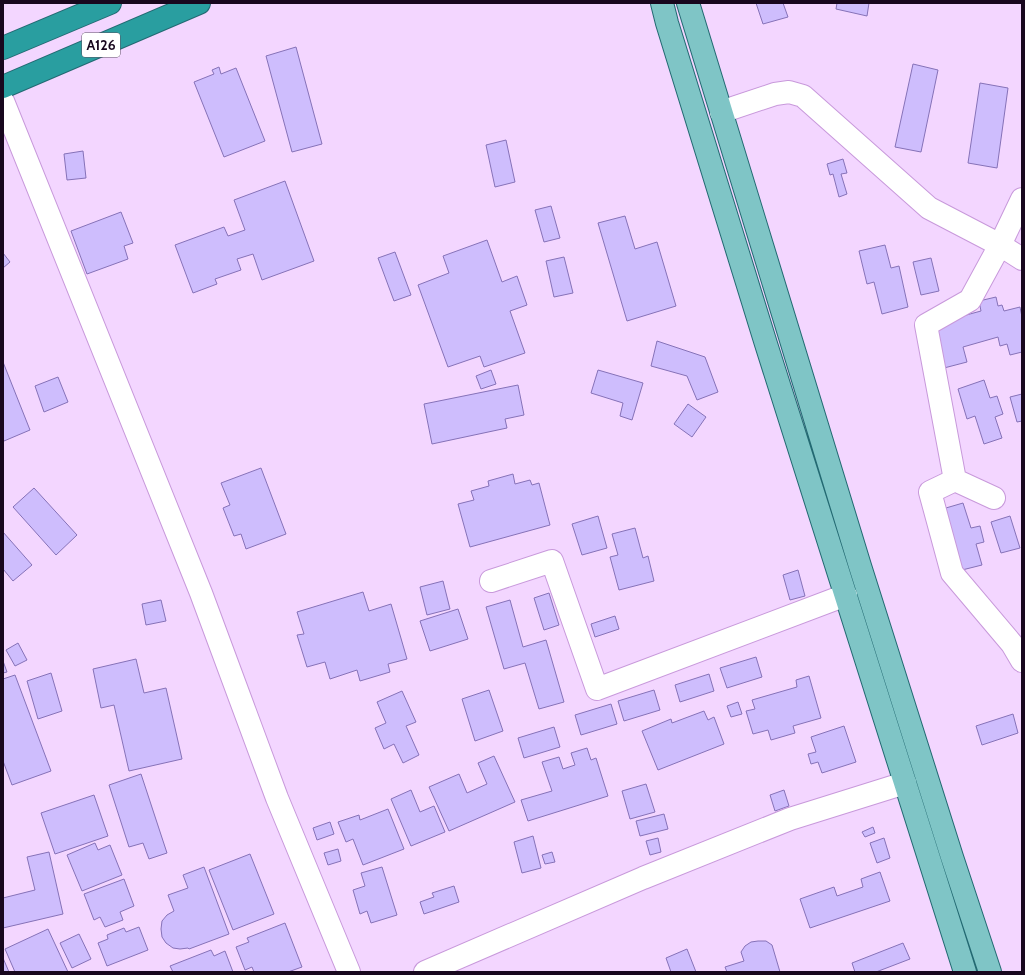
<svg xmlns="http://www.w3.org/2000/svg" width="1025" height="975" font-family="Cabin,sans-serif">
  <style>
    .building { fill: #cebdfd; stroke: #8672b8 }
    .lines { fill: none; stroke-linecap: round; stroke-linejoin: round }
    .minor-casing { stroke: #c899db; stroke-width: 24 }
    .major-casing { stroke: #236972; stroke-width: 24 }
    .highway-casing { stroke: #236972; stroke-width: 24 }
    .minor { stroke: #fff; stroke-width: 22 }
    .major { stroke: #7fc5c6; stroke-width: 22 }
    .highway { stroke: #299ea0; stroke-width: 22 }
    .labels { text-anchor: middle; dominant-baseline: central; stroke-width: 3; stroke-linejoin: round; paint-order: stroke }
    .shield { fill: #fff; stroke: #5d5162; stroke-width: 1 }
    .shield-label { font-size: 14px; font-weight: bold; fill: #18071e }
  </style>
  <rect width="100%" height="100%" fill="#f3d6ff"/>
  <path class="building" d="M756,3H783L788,17L763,24Z
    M837,3H869L867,16L836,9Z
    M296,47L322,144L292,152L266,56Z
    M913,64L938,70L921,152L895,147Z
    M219,67L221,74L236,68L265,141L224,157L194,82L214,74L212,70Z
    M980,83L1008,88L997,168L968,163Z
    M506,140L515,182L495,187L486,145Z
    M83,151L86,178L67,180L64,154Z
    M843,159L847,173L841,174L847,194L839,197L833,174L830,175L827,164Z
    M285,181L314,261L262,280L253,254L237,259L241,270L215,279L217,284L193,293L175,245L224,227L228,236L245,230L234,200Z
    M551,206L560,238L544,242L535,210Z
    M121,212L133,243L124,246L128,259L87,274L71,231Z
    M625,216L635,249L657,242L676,306L627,321L598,223Z
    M487,240L502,282L517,276L527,305L510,311L525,353L484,367L480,356L448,367L418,285L449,273L443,256Z
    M885,245L891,268L899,266L908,307L882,314L874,282L867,284L859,251Z
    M395,252L411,295L394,301L378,258Z
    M3,253L10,262L3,268Z
    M564,257L573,293L554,297L546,261Z
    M931,258L939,291L921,295L913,262Z
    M996,297L998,306L1002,305L1004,311L1020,307L1022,317V352L1010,355L1007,344L1000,346L998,337L963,347L967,362L944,368L933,324L981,311L979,301Z
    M657,341L705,357L718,392L697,400L687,376L651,366Z
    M3,362L30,430L4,441L3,439Z
    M491,370L496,384L481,389L476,376Z
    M598,370L643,383L632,420L620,416L623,403L591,393Z
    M58,377L68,402L44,412L35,386Z
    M984,380L990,398L997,396L1003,414L995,417L1002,438L984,444L975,416L967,419L958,389Z
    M518,385L524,415L505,419L507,428L432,444L424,404Z
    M1022,394V421L1017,422L1010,397Z
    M688,404L706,417L692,437L674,424Z
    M261,468L286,534L246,549L241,534L234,536L223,508L230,505L221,483Z
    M513,474L515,484L530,480L532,485L539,483L550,525L470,547L458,504L474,500L471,491L489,486L488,481Z
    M34,488L77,535L56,555L13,507Z
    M963,503L971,528L980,526L984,542L976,544L982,565L962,570L939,510Z
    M598,516L607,548L582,555L572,524Z
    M1010,516L1020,548L1001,553L991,522Z
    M635,528L643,558L648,556L654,581L619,590L610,557L618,555L612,534Z
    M3,532L32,565L13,581L3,569Z
    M798,570L805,596L790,600L783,575Z
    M443,581L450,609L427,615L420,587Z
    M363,592L369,611L391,604L407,659L388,664L390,672L360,681L357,670L330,679L325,662L307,667L297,635L304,634L297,612Z
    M549,593L559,625L544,630L534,598Z
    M161,600L166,621L146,625L142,604Z
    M510,600L523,647L546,640L564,702L539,709L525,663L504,669L486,607Z
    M458,609L468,639L430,651L420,621Z
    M615,616L619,629L595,637L591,624Z
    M18,643L27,660L15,666L6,650Z
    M756,657L762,677L727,688L720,668Z
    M136,659L144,693L166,688L182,759L129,771L114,705L101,708L93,669Z
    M3,661L7,672L3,673Z
    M51,673L62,711L38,719L27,681Z
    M709,674L714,691L680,702L675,685Z
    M15,675L51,771L12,785L3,761V679Z
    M809,676L821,718L793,726L795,733L771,740L768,730L753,734L746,711L755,709L752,700L797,687L796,680Z
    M489,690L503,731L475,741L462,699Z
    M654,690L660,710L624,721L618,701Z
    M402,691L416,722L406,726L419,755L403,763L394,744L384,749L375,728L386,723L377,702Z
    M738,702L742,714L731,717L727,706Z
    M611,704L617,724L581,735L575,715Z
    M704,711L708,720L714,717L724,744L658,770L642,731L671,719L672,723Z
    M1013,714L1018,733L982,745L976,726Z
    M844,726L856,762L822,773L818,762L811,764L808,754L816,752L811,737Z
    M554,727L560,747L524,758L518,738Z
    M587,748L591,760L596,758L608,796L528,821L521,800L552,791L542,762L559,757L563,769L575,765L571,753Z
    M494,756L515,802L449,831L429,787L459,774L467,793L487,784L478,763Z
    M141,774L167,853L149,859L143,843L129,847L109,785Z
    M646,784L655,812L630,819L622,791Z
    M411,790L420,812L434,806L445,832L411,846L391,799Z
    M784,790L789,806L775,811L770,795Z
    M94,795L108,836L55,854L41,813Z
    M388,809L404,849L363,865L353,839L346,842L338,822L359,815L360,820Z
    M664,814L668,829L640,836L636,821Z
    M330,822L334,834L317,840L313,828Z
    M873,827L875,833L865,837L862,832Z
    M533,836L541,868L522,873L514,842Z
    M658,838L661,852L650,855L646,841Z
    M884,838L890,858L877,863L870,843Z
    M95,843L98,850L110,845L122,875L82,891L67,855Z
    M338,849L341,861L328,865L324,853Z
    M49,852L63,914L3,928V898L35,890L27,857Z
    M552,852L555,862L545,864L542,855Z
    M250,854L274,914L233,930L209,870Z
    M204,867L229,934L189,949L188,948L180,949L173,948L166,943L162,937L161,929L162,921L167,915L174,911L168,895L188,888L183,875Z
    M382,867L397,915L371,923L367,911L360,914L353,890L365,886L361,873Z
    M880,872L890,901L810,928L800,899L834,887L837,896L863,887L861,879Z
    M124,879L134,906L120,912L123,920L105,927L100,917L94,920L84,894Z
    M454,886L459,902L424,914L420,902L434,897L432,893Z
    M285,923L302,967L288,972H254L252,967L245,970L236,947L249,942L247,938Z
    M139,927L148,950L107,966L98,943L108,939L107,935L124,928L126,932Z
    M48,929L68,972H15L5,949Z
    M79,934L91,959L72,968L60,943Z
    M758,941H766L772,945L780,972H727L725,967L744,961L741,952L745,946L751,942Z
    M903,943L910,959L876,972H855L852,963Z
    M687,949L696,972H671L666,958Z
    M211,950L214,956L225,951L233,972H173L170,966Z
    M3,958L9,972H3Z"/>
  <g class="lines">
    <defs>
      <path id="minor" d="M3,101L201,593L277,798L349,972
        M721,112L775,94L789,92L803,96L929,208L1000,245L1022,259
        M955,480L930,492L952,573L1012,644L1022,661
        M994,498L955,480L926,325L970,300L1000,245L1022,199
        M491,581L552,561L597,689L846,595
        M425,972L643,878L790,819L905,783"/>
      <path id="major" d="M662,3L667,23L766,344L965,972
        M688,3L860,566L952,857L990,972"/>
      <path id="highway" d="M3,48L110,3
        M3,87L199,3"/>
    </defs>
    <use href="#minor" class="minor-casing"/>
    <use href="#major" class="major-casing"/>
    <use href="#highway" class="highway-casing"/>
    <use href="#minor" class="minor"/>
    <use href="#major" class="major"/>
    <use href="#highway" class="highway"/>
  </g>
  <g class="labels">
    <rect class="shield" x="82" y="33" width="38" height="24" rx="3"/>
    <g class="shield-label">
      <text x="101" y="45">A126</text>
    </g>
  </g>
  <rect width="1025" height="975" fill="none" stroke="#18071e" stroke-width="8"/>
</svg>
